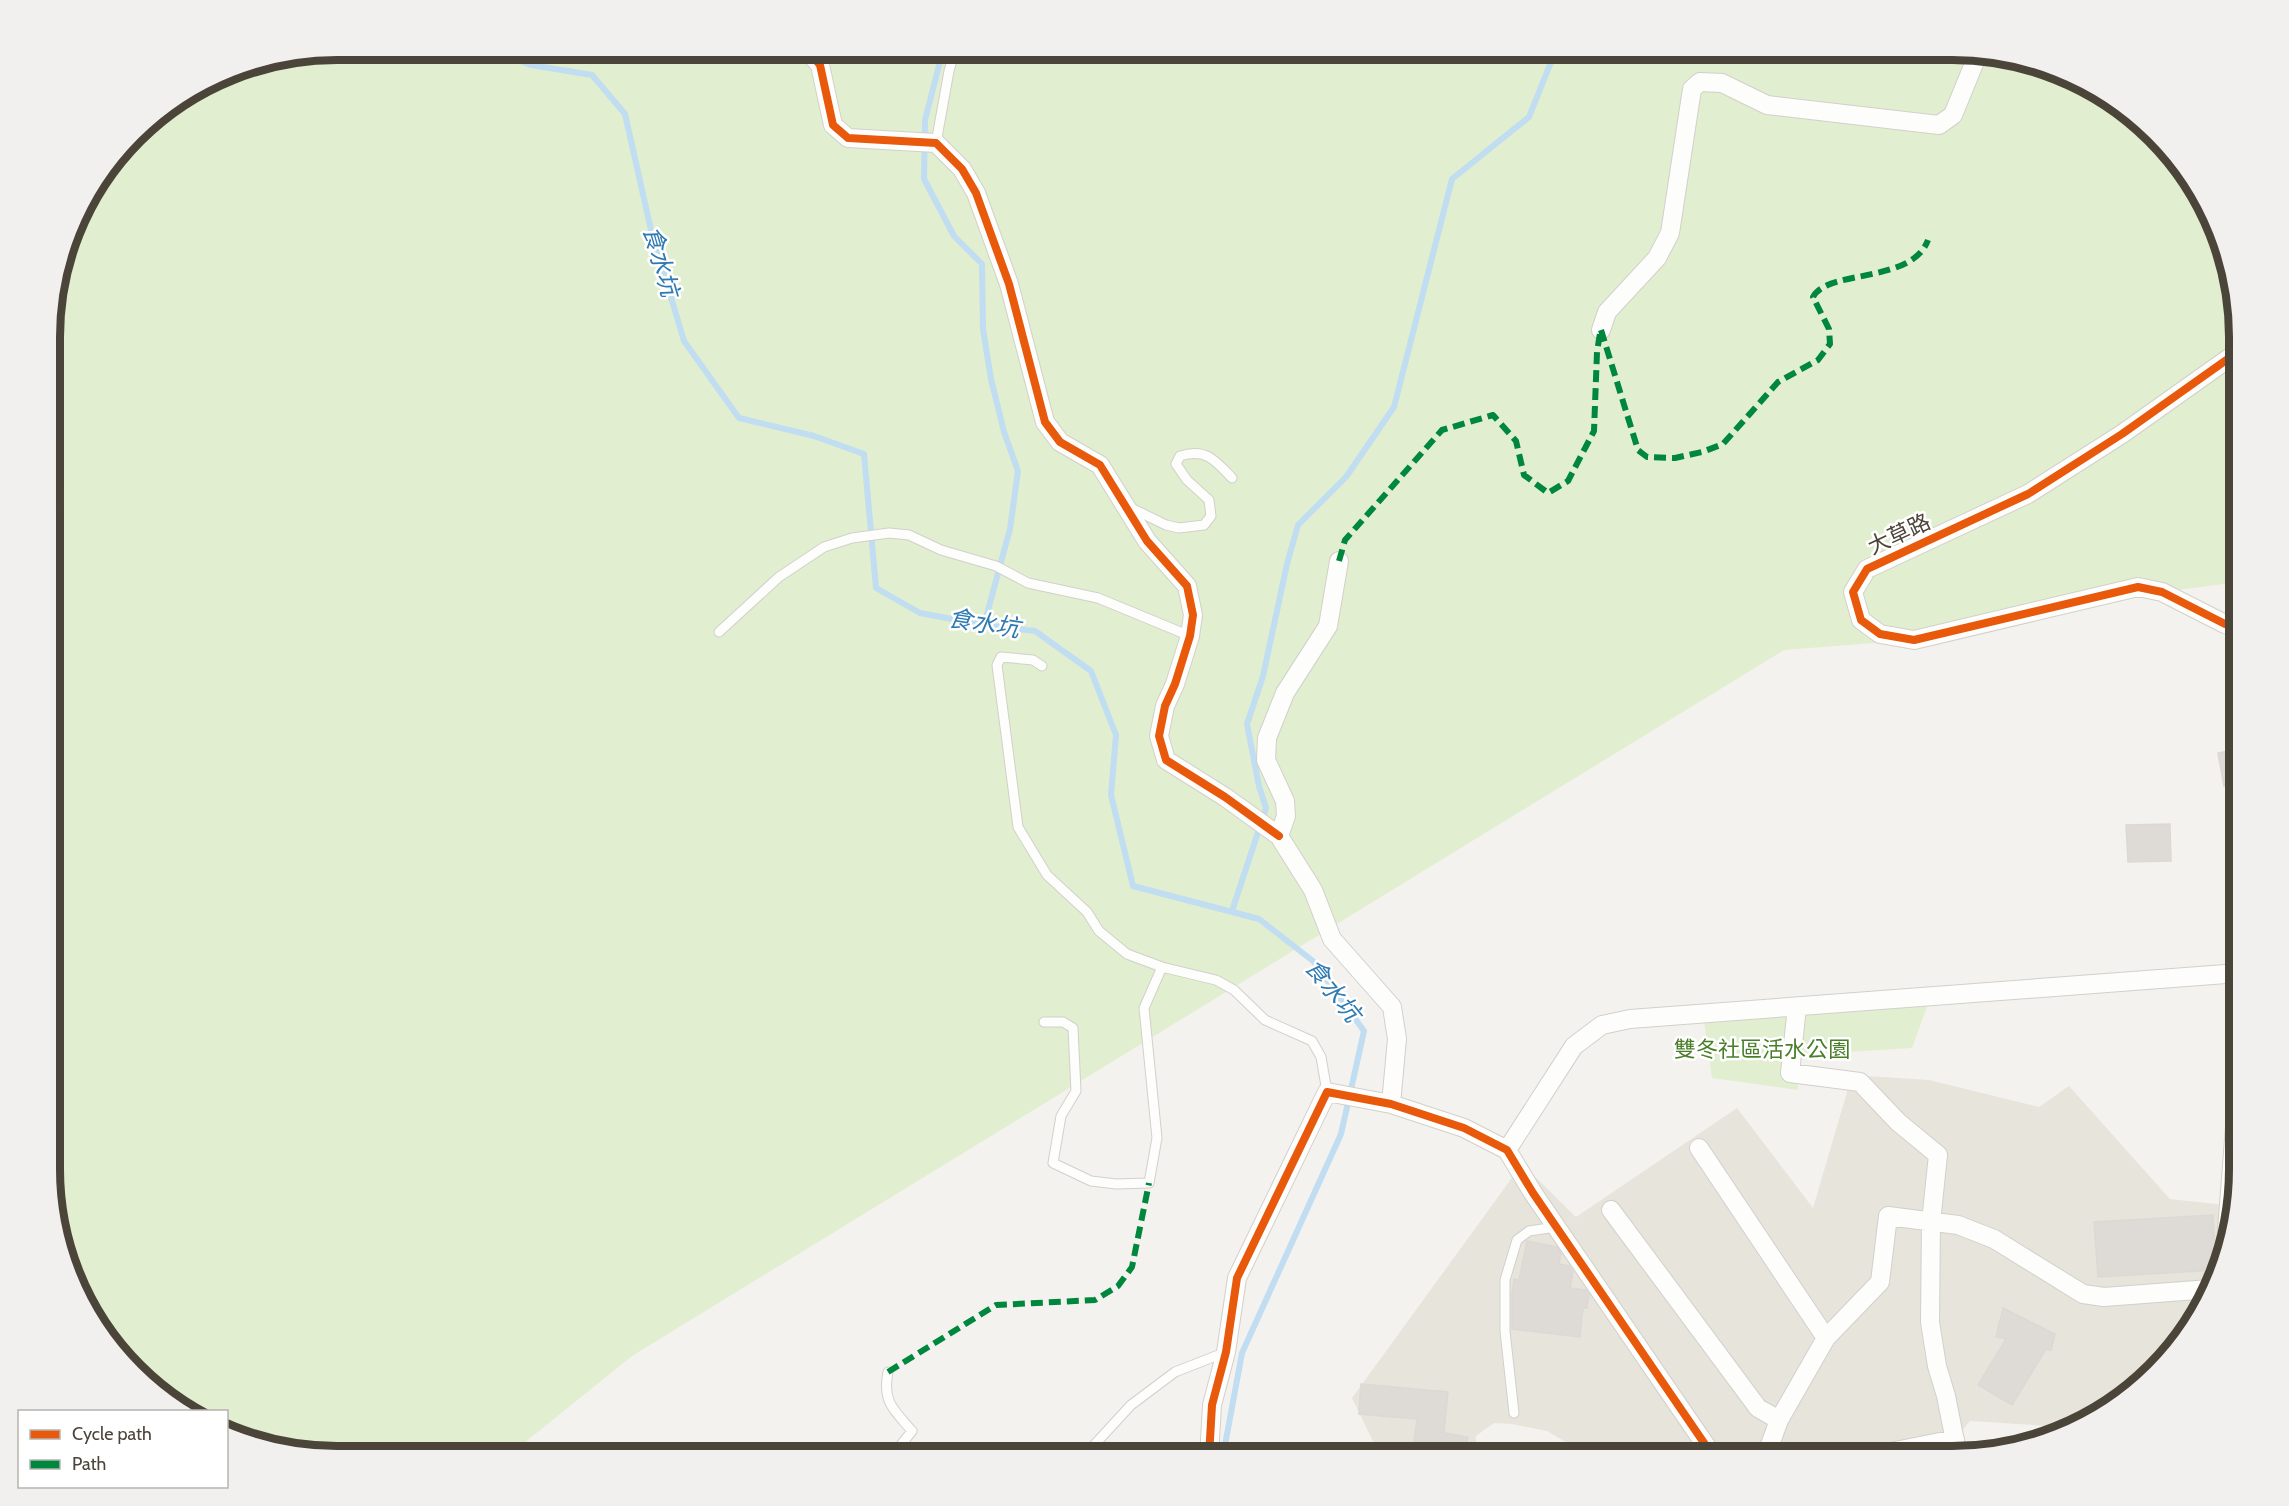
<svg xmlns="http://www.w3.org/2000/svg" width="2289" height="1506" font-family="Cabin,'Noto Sans TC',sans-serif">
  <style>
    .residential { fill: #e7e4dc }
    .green { fill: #e1eecf }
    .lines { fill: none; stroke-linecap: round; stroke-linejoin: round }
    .stream { stroke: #c0ddf1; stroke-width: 6 }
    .building { fill: #dedbd6; stroke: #dcd9d4; stroke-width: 1.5 }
    .service-casing { stroke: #d2d0cb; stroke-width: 11 }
    .minor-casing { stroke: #d2d0cb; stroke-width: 20 }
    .service { stroke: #fdfdfc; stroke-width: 9 }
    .minor { stroke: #fdfdfc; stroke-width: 18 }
    .quiet { stroke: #00873e; stroke-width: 6; stroke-dasharray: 12 6; stroke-linecap: butt }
    .cycleway-casing { stroke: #fff; stroke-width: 11 }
    .cycleway { stroke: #e8590c; stroke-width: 8 }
    .labels { text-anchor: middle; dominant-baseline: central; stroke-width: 5; stroke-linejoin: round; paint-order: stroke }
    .street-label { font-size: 22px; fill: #4b4439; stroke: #fff }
    .park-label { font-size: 22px; fill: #4a7f2a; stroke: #fff }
    .water-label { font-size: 24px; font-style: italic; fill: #2e7ab2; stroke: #fff }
    .rim { fill: none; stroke: #4b4439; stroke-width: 8 }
  </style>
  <rect width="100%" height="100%" fill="#f4f2ee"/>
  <path class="residential" d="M1852,1075L1929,1080L2039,1107L2069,1086L2170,1199L2235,1206L2224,1262L2191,1329L2095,1418L2066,1427L1970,1421L1960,1433L1964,1456H1604L1564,1441L1547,1431L1512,1424L1494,1423L1476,1436V1456H1380L1352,1398L1522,1164L1576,1217L1737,1108L1813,1208Z"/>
  <path class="green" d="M337,50H1952L2044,65L2112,98L2201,194L2239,319V582L2162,592L1914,640L1784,650L632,1356L508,1456H337L245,1441L227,1432L226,1412L185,1411L177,1408L88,1313L52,1206V300L79,210L147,121L227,71Z
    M1931,996L1912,1048L1796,1055L1798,1090L1712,1078L1704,1021Z"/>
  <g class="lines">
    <path class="stream" d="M494,50L531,65L592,75L625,114L651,230L684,341L739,418L814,436L864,454L876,588L920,613L984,625L1035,631L1091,671L1116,735L1111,795L1133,886L1259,919L1313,961L1364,1031L1341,1134L1242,1353L1223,1456
      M943,50L925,120L924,179L954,236L982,264L983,329L991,379L1004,432L1018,471L1010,529L984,625
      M1232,911L1266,808L1259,786L1247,724L1263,676L1287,564L1298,525L1346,477L1394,407L1452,179L1529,117L1551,62L1579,50"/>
  </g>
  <path class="building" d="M2239,749V783L2224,786L2218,753Z
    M2170,824L2171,861L2128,862L2126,825Z
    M2213,1215L2216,1270L2098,1277L2094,1222Z
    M1527,1241L1557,1247L1561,1254L1559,1264L1569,1266L1573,1272L1570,1288L1586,1290L1589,1295L1587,1308H1583L1580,1337L1512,1329V1294L1514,1279L1519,1280Z
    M2003,1308L2055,1334L2051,1350L2046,1349L2012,1405L1978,1385L2006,1339L1996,1337Z
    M1361,1384L1448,1392L1444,1433L1468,1437L1465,1456H1412L1417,1419L1359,1414Z"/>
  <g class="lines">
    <defs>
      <path id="service" d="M936,143L949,71L955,50
        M1129,507L1166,525L1179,528L1204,525L1211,516L1209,500L1187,480L1176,464L1180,456C1206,448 1215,460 1232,478
        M719,632L779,577L824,547L852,538L889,533L909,535L941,550L996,566L1028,583L1098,598L1190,636
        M1042,666L1033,660L1001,657L997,665L1018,827L1047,875L1087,912L1099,931L1127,954L1162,967L1216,980L1234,990L1265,1020L1312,1041L1321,1057L1327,1092
        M1044,1022H1063L1073,1028L1076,1091L1061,1116L1053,1163L1091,1181L1116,1184L1149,1183L1157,1138L1144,1008L1162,967
        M888,1372C882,1402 894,1410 912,1431L892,1456
        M1514,1413L1505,1331V1280L1517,1240L1529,1231L1556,1227
        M1084,1456L1131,1405L1175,1372L1226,1352"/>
      <path id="minor" d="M807,50L820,65L833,125L848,138L936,143L962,169L976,193L1009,284L1045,422L1060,442L1100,465L1147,541L1187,586L1193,615L1190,636L1175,684L1165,706L1159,736L1166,760L1225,797L1279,836
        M1601,330L1607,312L1657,258L1670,233L1692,89L1700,82L1722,83L1767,105L1939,125L1953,115L1978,54
        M2239,351L2122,434L2028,494L1867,569L1853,592L1861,620L1880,634L1914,640L2138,587L2162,592L2225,624L2239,628
        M1339,561L1328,626L1285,693L1267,738L1266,760L1285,801L1286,816L1279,836L1313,890L1332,939L1392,1007L1397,1039L1391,1104
        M1797,1007L1790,1073L1860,1082L1898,1122L1938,1155L1931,1222L1930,1322L1937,1366L1946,1396L1958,1456
        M1699,1148L1826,1338
        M1507,1150L1574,1046L1602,1025L1630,1019L2239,973
        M1611,1210L1758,1408L1779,1420
        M2225,1257L2239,1074
        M1209,1456L1212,1405L1226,1352L1237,1278L1327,1092L1391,1104L1464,1128L1507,1150L1533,1193L1713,1456
        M1766,1456L1779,1420L1826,1338L1880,1282L1888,1216L1958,1225L1994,1239L2083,1294L2104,1297L2210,1289
        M1870,1456L1955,1439"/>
    </defs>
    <use href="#service" class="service-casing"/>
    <use href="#minor" class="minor-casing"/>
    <use href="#service" class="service"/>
    <use href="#minor" class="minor"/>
    <path class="quiet" d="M1601,330L1638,450L1647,457L1675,458L1702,452L1723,444L1778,382L1818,360L1830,344L1829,329L1813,297C1827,269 1912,284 1928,240
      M1339,561L1345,540L1442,430L1493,415L1516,441L1524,475L1548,493L1568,481L1594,431L1597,352L1600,333
      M888,1372L996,1305L1095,1300L1118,1286L1132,1267L1149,1183"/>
    <defs>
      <path id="cycleway" d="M807,50L820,65L833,125L848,138L936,143L962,169L976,193L1009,284L1045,422L1060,442L1100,465L1147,541L1187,586L1193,615L1190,636L1175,684L1165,706L1159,736L1166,760L1225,797L1279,836
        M2239,351L2122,434L2028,494L1867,569L1853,592L1861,620L1880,634L1914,640L2138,587L2162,592L2225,624L2239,628
        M1209,1456L1212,1405L1226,1352L1237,1278L1327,1092L1391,1104L1464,1128L1507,1150L1533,1193L1713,1456"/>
    </defs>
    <use href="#cycleway" class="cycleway-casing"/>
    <use href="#cycleway" class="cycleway"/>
  </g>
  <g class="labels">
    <g class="street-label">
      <text transform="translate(1899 534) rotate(-25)">大草路</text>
    </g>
    <g class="park-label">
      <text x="1762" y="1049">雙冬社區活水公園</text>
    </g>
    <g class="water-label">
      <text transform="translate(661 261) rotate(74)">食水坑</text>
      <text transform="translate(984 623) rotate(9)">食水坑</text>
      <text transform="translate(1333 990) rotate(51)">食水坑</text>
    </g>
  </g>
  <path d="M0 0H2289V1506H0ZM337 60H1952A277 277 0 0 1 2229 337V1169A277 277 0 0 1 1952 1446H337A277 277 0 0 1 60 1169V337A277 277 0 0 1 337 60Z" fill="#f1f0ef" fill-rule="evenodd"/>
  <path class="rim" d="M337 60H1952A277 277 0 0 1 2229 337V1169A277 277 0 0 1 1952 1446H337A277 277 0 0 1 60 1169V337A277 277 0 0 1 337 60Z"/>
  <rect x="18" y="1410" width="210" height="78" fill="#ffffff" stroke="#b7b4b0" stroke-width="1.5"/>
  <rect x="30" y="1430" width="30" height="9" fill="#e8590c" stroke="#b7b4b0" stroke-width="1.5"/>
  <text x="72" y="1440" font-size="18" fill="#4b4439">Cycle path</text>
  <rect x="30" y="1460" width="30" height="9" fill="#00873e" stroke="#b7b4b0" stroke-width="1.5"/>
  <text x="72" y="1470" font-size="18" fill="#4b4439">Path</text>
</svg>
